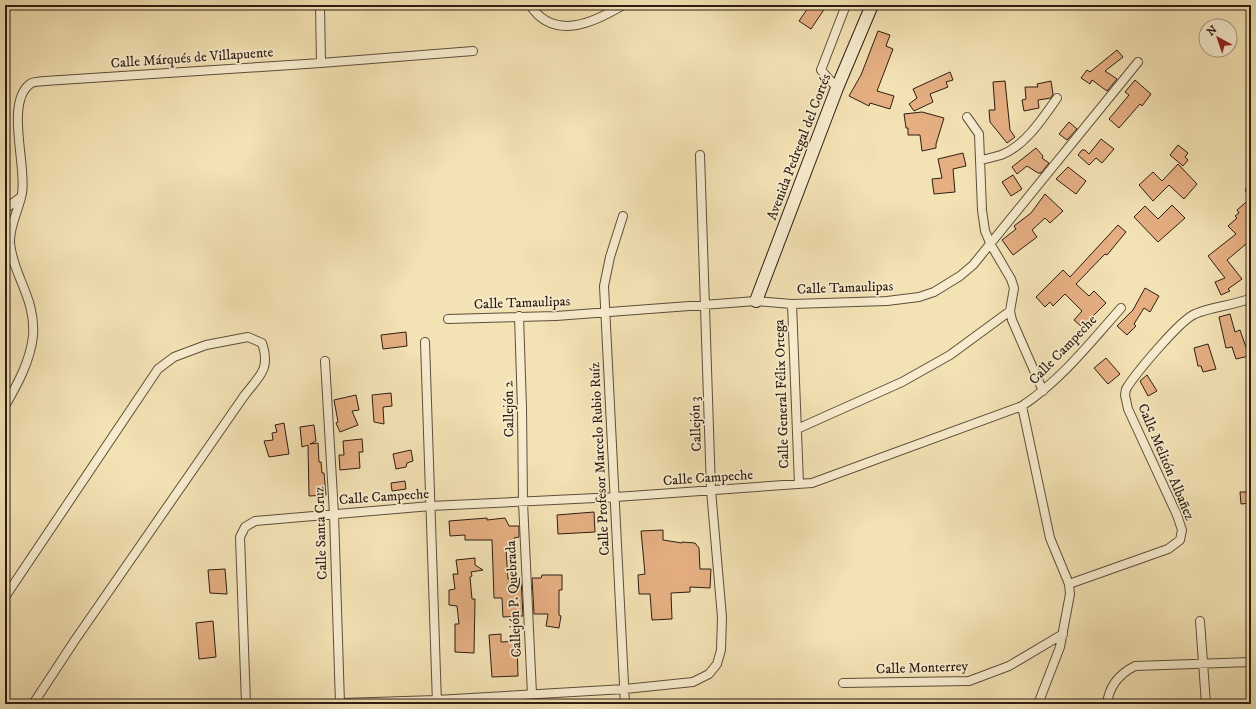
<svg xmlns="http://www.w3.org/2000/svg" width="1256" height="709" font-family="'IM FELL DW Pica',serif">
  <style>
    .building { fill: #e5af82; stroke: #2d1d12 }
    .lines { fill: none; stroke-linecap: round; stroke-linejoin: round }
    .street-casing { stroke: #5e4e3a; stroke-width: 10 }
    .secondary-casing { stroke: #2d1d12; stroke-width: 14 }
    .street { stroke: #f7ecce; stroke-width: 8 }
    .secondary { stroke: #f7ecce; stroke-width: 12 }
    .labels { text-anchor: middle; dominant-baseline: central; stroke-width: 3.5; stroke-linejoin: round; paint-order: stroke }
    .street-label { font-size: 14px; fill: #2d1d12; stroke: #f7ecce }
  </style>
  <rect width="100%" height="100%" fill="#f3e2b4"/>
  <filter id="stains"><feTurbulence type="fractalNoise" baseFrequency=".005" numOctaves="4"/><feColorMatrix values="0 0 0 0 .2 0 0 0 0 .09 0 0 0 0 .02 0 0 0 .5 -.17"/></filter>
  <radialGradient id="worn" r=".72"><stop offset=".6" stop-color="#630" stop-opacity="0"/><stop offset="1" stop-color="#630" stop-opacity=".3"/></radialGradient>
  <path class="building" d="M810,5H820L825,8L811,29L799,21Z
    M878,31L890,35L886,46L893,49L877,91L894,96L890,109L870,103L869,106L849,96L861,75Z
    M1117,50L1123,57L1105,71L1117,79L1107,91L1092,80L1090,84L1081,78L1087,70L1090,72Z
    M950,72L953,80L946,82L948,87L930,94L933,102L914,111L909,104L917,98L913,89Z
    M1135,80L1151,94L1142,106L1140,104L1119,128L1109,119L1129,95L1125,92Z
    M1005,81L1010,130L1015,137L1007,143L990,122L989,110H995L993,82Z
    M1051,81L1053,94L1051,98L1038,100L1039,108L1024,111L1022,100L1026,99L1025,87H1038L1037,84Z
    M922,112L944,118L936,144V148L922,151L920,135H908V128H906L904,114Z
    M1069,122L1077,129L1067,140L1059,134Z
    M1101,139L1114,149L1102,163L1096,158L1089,165L1078,155L1082,150H1085L1089,154Z
    M1178,145L1188,153L1185,157L1188,160L1183,166L1170,155Z
    M1036,148L1043,156L1042,158L1049,163L1041,173H1038L1027,166L1017,174L1012,167Z
    M963,153L966,166L953,169L955,192L934,194L932,179L942,178L938,159Z
    M1178,164L1197,184L1184,199L1169,185L1153,201L1139,185L1153,172L1162,181Z
    M1068,167L1086,181L1076,194L1056,179Z
    M1013,175L1022,189L1011,196L1002,182Z
    M1045,194L1063,211L1050,223L1045,218L1032,230L1037,237L1013,255L1002,240L1016,229L1014,226L1031,213Z
    M1251,198V249L1246,244L1227,260L1242,279L1228,289L1230,291L1221,295L1215,282L1225,278L1208,256L1236,234L1228,226L1237,218L1235,216L1239,213L1237,210Z
    M1172,205L1185,218L1158,242L1134,217L1145,206L1158,219Z
    M1118,225L1126,232L1107,255L1105,254L1076,284L1089,296L1094,291L1106,303L1082,327L1074,320L1082,311L1065,294L1053,306L1050,302L1045,307L1036,297L1063,270L1070,277Z
    M1145,288L1159,296L1150,312L1144,308L1134,324L1136,326L1127,335L1117,326L1133,310Z
    M1230,314L1235,332L1240,330L1249,356L1236,359L1232,347L1226,348L1219,317Z
    M406,332L407,346L383,349L381,335Z
    M1208,344L1216,369L1203,372L1201,366H1198L1194,348Z
    M1106,358L1120,374L1108,384L1094,368Z
    M1147,375L1157,391L1148,396L1140,381Z
    M391,393L392,406L383,407L384,424L374,422L372,395Z
    M356,395L359,410L352,411L358,425L340,432L336,423L338,422L334,400Z
    M284,423L289,454L269,457L264,441L273,440L272,433L277,432L275,425Z
    M314,425L316,441L310,444L318,443L319,462H321L322,473H324L326,495L309,496L308,445L302,447L300,427Z
    M362,439L363,452H359L360,468L340,470L339,455H344L343,441Z
    M411,450L413,461L407,463L406,467L396,469L393,454Z
    M405,481L406,489L392,491L391,483Z
    M1240,492H1250V503L1241,504Z
    M594,512L595,532L558,534L557,515Z
    M487,518V520L505,518L509,526H519V537L514,538V549H506L508,579L521,578L523,616L503,617L502,598H494L492,540H465V535L450,536L449,521Z
    M663,530V540L682,543V542L695,543L699,548L700,569H711L710,588L690,587V592L671,593L672,619L652,620L650,594H639L638,575L645,574L641,531Z
    M475,558V565L483,570L471,572L472,576L470,577L472,599H475L474,653L455,652V624H459L457,606L449,605V590L455,589L453,574H458L456,560Z
    M225,569L227,594L210,593L208,570Z
    M542,575H562V590H559V615L561,616L559,628L546,626L548,614H534L532,578H541Z
    M213,621L216,657L199,659L196,623Z
    M501,634V642L517,641L518,676L492,677L489,635Z"/>
  <g class="lines">
    <defs>
      <path id="street" d="M320,5L321,63
        M530,5C554,42 595,22 623,5
        M837,88L821,70L846,5
        M967,117L979,134L982,210L985,231L991,245L1011,279L1014,288L1010,311L1012,320L1043,391
        M980,160C987,159 994,157 1001,155C1025,146 1043,118 1057,98
        M1250,190L1251,192
        M5,209L21,197
        M623,216L610,257L604,286L625,704
        M792,304L799,484
        M519,316L522,408L523,502L532,694
        M448,319L556,316L756,301L792,304L887,301L919,297L934,292L960,276L973,265L1138,62
        M425,342L437,704
        M325,361L334,514L340,704
        M5,406C17,385 30,362 33,336C36,298 13,276 10,243C9,226 19,210 22,193C27,166 5,103 30,84C34,81 40,82 45,81L321,63L473,51
        M1022,406L1050,538L1069,584L1070,594L1060,647L1038,704
        M797,429L902,382L950,355L1010,311
        M1069,584L1168,549L1180,540L1182,530L1177,515L1128,409L1125,395L1126,389C1136,373 1180,320 1195,314C1213,306 1233,306 1251,298
        M5,597L158,369L174,357L206,345L248,337L262,343C271,370 259,376 244,396L75,640L33,704
        M1200,621L1206,704
        M843,683L969,681L1009,666L1063,634
        M246,704L240,537L245,527L255,521L431,506L616,497L812,483L1022,406C1061,380 1090,343 1121,308
        M311,704L436,700L625,689L693,682L709,674L717,664L721,650L722,617L711,490L700,155
        M1107,704C1109,686 1119,674 1135,666L1251,662"/>
      <path id="secondary" d="M756,301L837,88L872,5"/>
    </defs>
    <use href="#street" class="street-casing"/>
    <use href="#secondary" class="secondary-casing"/>
    <use href="#street" class="street"/>
    <use href="#secondary" class="secondary"/>
  </g>
  <g class="labels">
    <g class="street-label">
      <text transform="translate(192 58) rotate(-4)">Calle Márqués de Villapuente</text>
      <text transform="translate(799 147) rotate(-69)">Avenida Pedregal del Cortés</text>
      <text transform="translate(845 288) rotate(-2)">Calle Tamaulipas</text>
      <text transform="translate(522 303) rotate(-2)">Calle Tamaulipas</text>
      <text transform="translate(1063 350) rotate(-46)">Calle Campeche</text>
      <text transform="translate(782 394) rotate(-92)">Calle General Félix Ortega</text>
      <text transform="translate(509 409) rotate(-91)">Callejón 2</text>
      <text transform="translate(696 424) rotate(-92)">Callejón 3</text>
      <text transform="translate(600 459) rotate(-93)">Calle Profesor Marcelo Rubio Ruíz</text>
      <text transform="translate(1166 462) rotate(67)">Calle Melitón Albañez</text>
      <text transform="translate(708 478) rotate(-4)">Calle Campeche</text>
      <text transform="translate(384 497) rotate(-4)">Calle Campeche</text>
      <text transform="translate(321 533) rotate(-92)">Calle Santa Cruz</text>
      <text transform="translate(514 599) rotate(-93)">Callejón P. Quebrada</text>
      <text transform="translate(922 668) rotate(-2)">Calle Monterrey</text>
    </g>
  </g>
  <rect width="1256" height="709" fill="none" stroke="#f3e2b4" stroke-width="20"/>
  <rect x="6" y="6" width="1244" height="697" fill="none" stroke="#2d1d12" stroke-width="2"/>
  <rect x="10" y="10" width="1236" height="689" fill="none" stroke="#2d1d12"/>
  <g transform="translate(1218 38) rotate(320)"><circle r="19" fill="#f7ecce" stroke="#a69983"/>
  <path d="M0-3L7 15L0 10L-7 15Z" fill="#8f2418"/>
  <text y="-6" font-size="11" font-weight="bold" text-anchor="middle" fill="#2d1d12">N</text>
  </g>
  <rect width="100%" height="100%" filter="url(#stains)"/>
  <rect width="100%" height="100%" fill="url(#worn)"/>
</svg>
